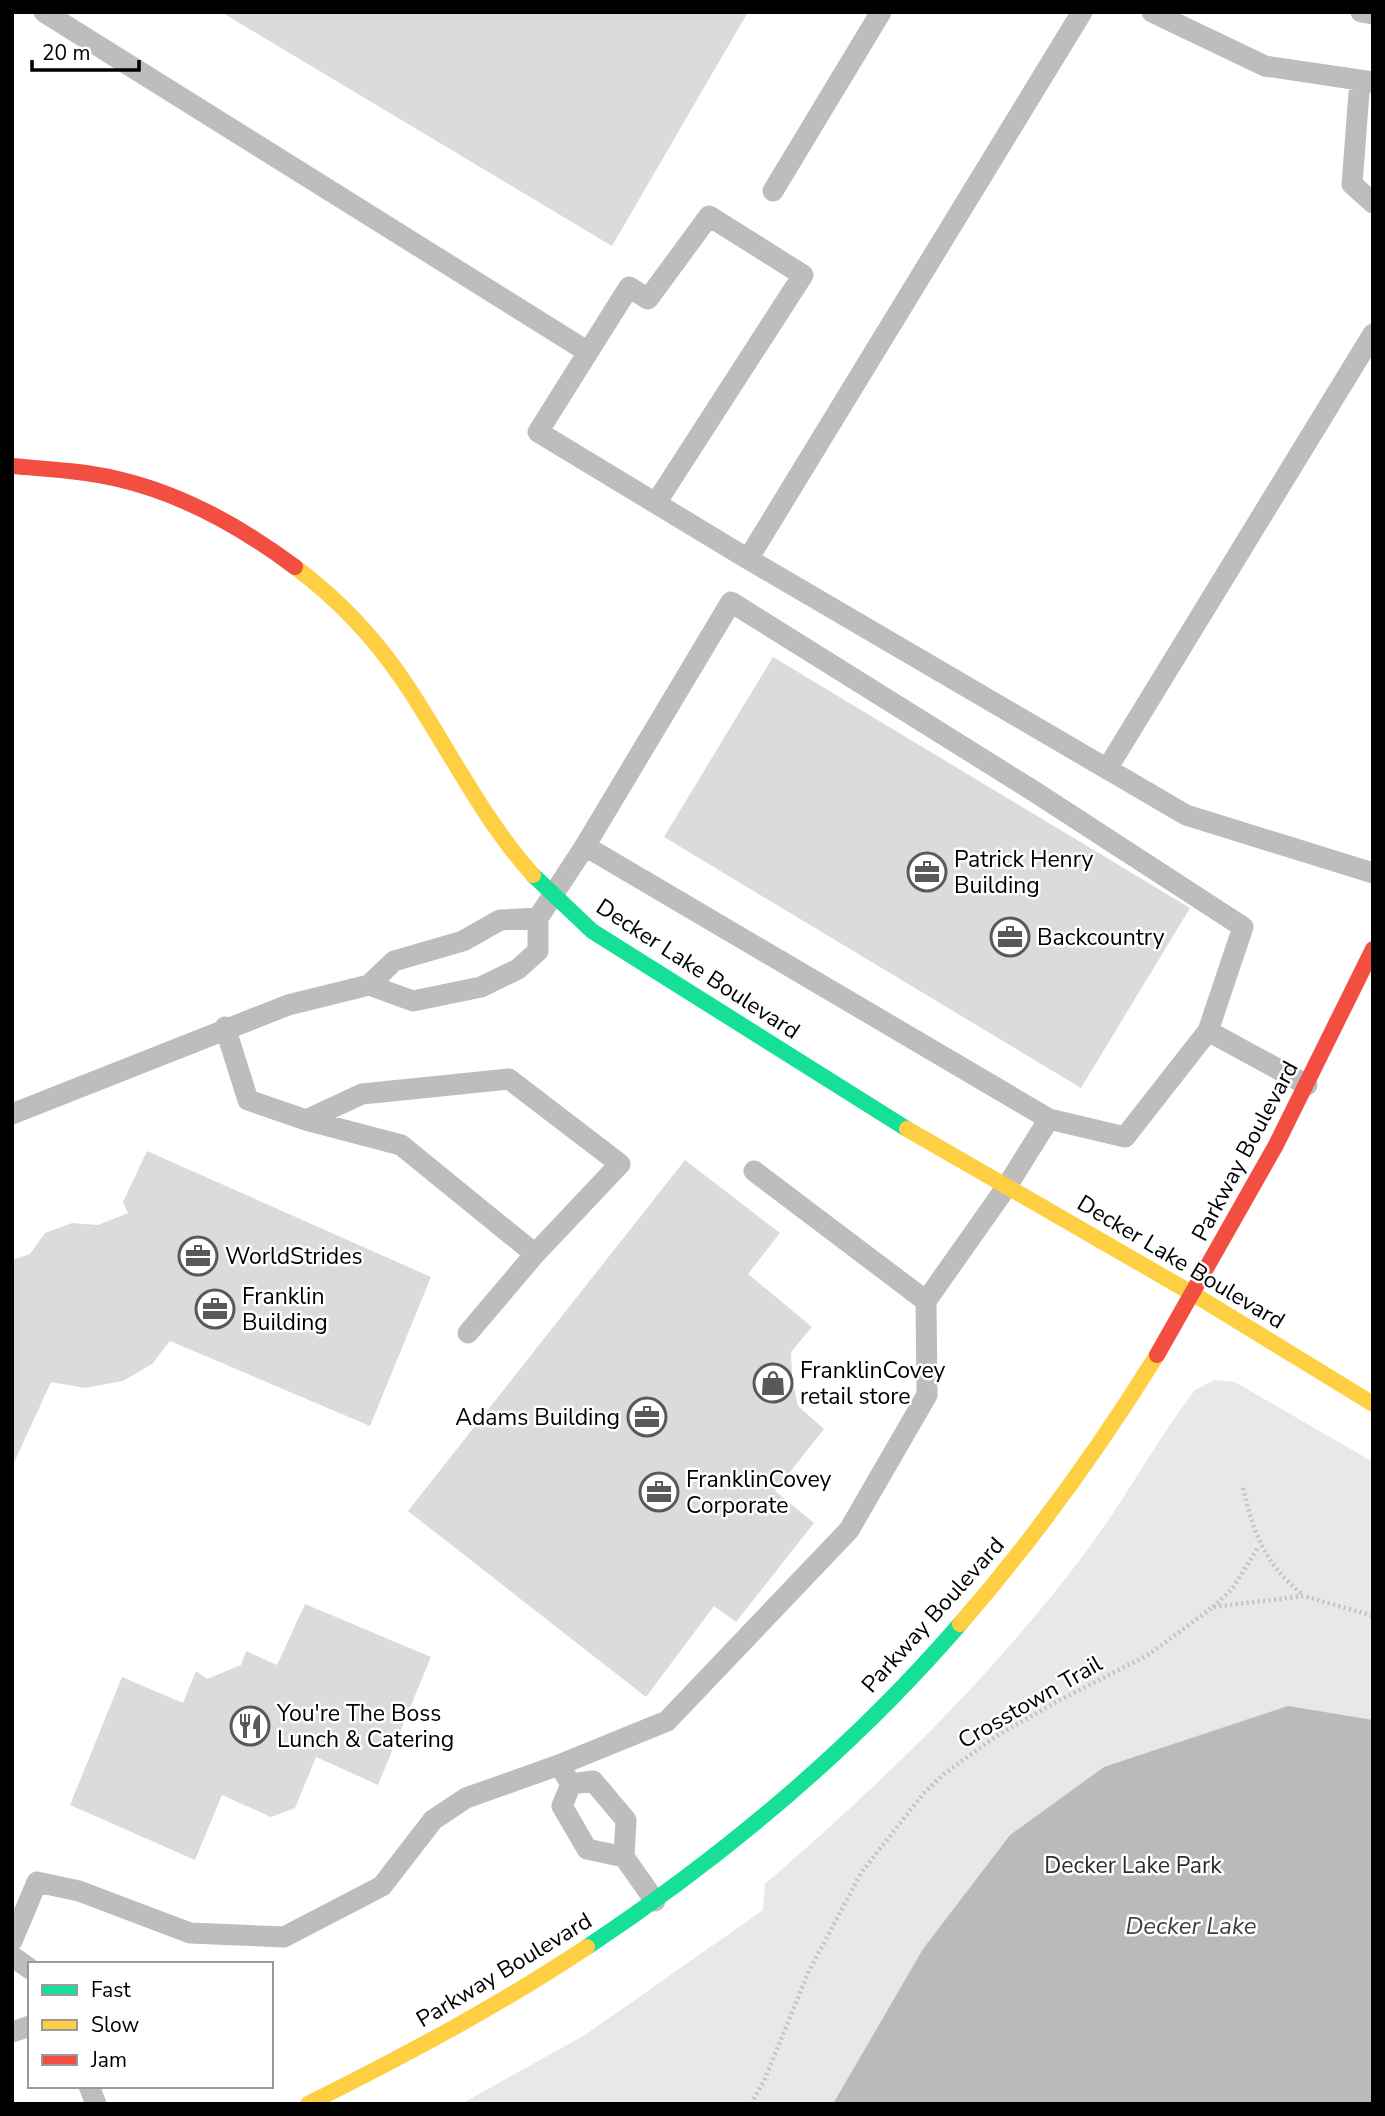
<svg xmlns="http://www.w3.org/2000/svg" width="1385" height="2116" font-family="'Nunito Sans',sans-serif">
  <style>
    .green { fill: #e8e8e8 }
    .water { fill: #bababa }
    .building { fill: #dbdbdb }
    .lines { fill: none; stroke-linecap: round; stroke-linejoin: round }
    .path { stroke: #c2c2c2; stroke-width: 4.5; stroke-dasharray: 2 3.5; stroke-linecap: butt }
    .lane { stroke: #bdbdbd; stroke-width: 21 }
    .fast { stroke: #16e098; stroke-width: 16 }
    .slow { stroke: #ffcf43; stroke-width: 16 }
    .jam { stroke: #f24e42; stroke-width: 16 }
    .labels { text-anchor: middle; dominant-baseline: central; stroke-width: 5; stroke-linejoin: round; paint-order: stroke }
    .poi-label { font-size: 23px; fill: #000; stroke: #fff; text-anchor: start }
    .street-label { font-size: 23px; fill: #000; stroke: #fff }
    .park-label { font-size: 23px; fill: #2c2c2c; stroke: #fff }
    .water-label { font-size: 24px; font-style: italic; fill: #3d3d3d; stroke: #fff }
  </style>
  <rect width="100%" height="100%" fill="#fff"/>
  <path class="green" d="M1215,1380L1235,1382L1373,1462V2104H461L585,2035L763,1910L765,1884C883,1782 995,1674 1088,1549C1126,1498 1156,1441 1195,1390Z"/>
  <path class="water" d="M1288,1706L1373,1720V2104H833L923,1949L1010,1835L1104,1767Z"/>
  <path class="building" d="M221,12H748L612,246Z
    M773,657L1190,908L1081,1088L664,837Z
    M147,1151L431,1277L370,1426L170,1341L152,1364L123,1381L85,1388L51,1382L12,1467V1260L30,1254L45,1233L72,1223L98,1225L128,1213L123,1202Z
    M685,1160L780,1233L748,1274L812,1327L791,1352L792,1379L798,1406L824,1429L775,1491L814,1523L736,1622L714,1606L646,1697L408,1511Z
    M305,1604L431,1657L378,1785L316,1757L295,1808L271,1817L222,1795L195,1860L70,1805L122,1677L183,1703L196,1671L207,1679L241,1665L246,1651L277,1665Z"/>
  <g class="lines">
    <path class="path" d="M1243,1488C1254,1535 1265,1564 1303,1595
      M1213,1607L1232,1589L1259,1546
      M751,2104L764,2081L808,1973L861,1873L923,1794L944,1774L995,1737L1056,1702L1148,1655L1213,1607L1304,1596L1373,1616"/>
    <path class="lane" d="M44,12L588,352
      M1082,12L748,559L1186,815L1373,873
      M1152,12L1265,66L1373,82
      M1361,12L1373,14
      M1360,80L1352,184L1373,203
      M773,191L881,12
      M656,503L803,275L709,216L648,299L629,287L538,432L748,559
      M1107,769L1373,334
      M585,846L1049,1119
      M538,918L585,846L731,602L1032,790L1243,927L1208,1031L1307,1085
      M225,1027L248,1100L306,1120L401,1145L535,1254L468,1333
      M12,1114L288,1005L369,985L394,961L463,941L500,920L538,918V951L518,969L481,987L413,1001L369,985
      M306,1120L362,1094L509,1079L620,1164L535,1254
      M754,1171L926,1301
      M559,1765L667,1721L849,1530L927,1395L926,1301L1007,1186L1049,1119L1125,1137L1208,1031
      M624,1857L587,1849L562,1806L571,1784L593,1781L626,1820L624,1857L655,1901
      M12,1941L37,1882L79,1891L190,1933L284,1937L382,1886L433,1820L466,1798L559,1765L571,1784
      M12,1956L30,1969
      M12,2032L30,2026
      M89,2086L96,2104"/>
    <path class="fast" d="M533,875L592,931L907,1129
      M587,1947C724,1856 852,1749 960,1624"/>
    <path class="slow" d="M295,567C338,599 375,638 405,683C448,747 481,817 533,875
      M907,1129L1195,1295L1373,1404
      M960,1624C1033,1540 1098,1450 1157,1355
      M308,2104C404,2056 498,2006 587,1947"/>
    <path class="jam" d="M12,466C47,469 84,471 118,479C182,494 243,528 295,567
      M1157,1355L1276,1145L1373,949"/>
  </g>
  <defs>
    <symbol id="office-ring" viewBox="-11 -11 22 22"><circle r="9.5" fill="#fff" stroke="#595959" stroke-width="1.5"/><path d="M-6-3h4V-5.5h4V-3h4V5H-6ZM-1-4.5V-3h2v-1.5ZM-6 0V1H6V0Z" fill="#595959"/></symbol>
    <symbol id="shop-ring" viewBox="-11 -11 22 22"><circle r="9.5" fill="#fff" stroke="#595959" stroke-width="1.5"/><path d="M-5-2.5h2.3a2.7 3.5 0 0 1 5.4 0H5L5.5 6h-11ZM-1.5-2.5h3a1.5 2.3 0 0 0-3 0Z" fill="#595959"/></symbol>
    <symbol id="restaurant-ring" viewBox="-11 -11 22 22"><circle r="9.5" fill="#fff" stroke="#595959" stroke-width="1.5"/><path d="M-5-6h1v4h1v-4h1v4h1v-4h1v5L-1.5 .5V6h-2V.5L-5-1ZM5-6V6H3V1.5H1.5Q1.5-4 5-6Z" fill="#595959"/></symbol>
  </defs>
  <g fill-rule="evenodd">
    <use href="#office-ring" x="905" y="850" width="44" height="44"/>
    <use href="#office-ring" x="988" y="915" width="44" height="44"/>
    <use href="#office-ring" x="176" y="1234" width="44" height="44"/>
    <use href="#office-ring" x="193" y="1287" width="44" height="44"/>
    <use href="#shop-ring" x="751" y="1361" width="44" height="44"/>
    <use href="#office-ring" x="625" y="1395" width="44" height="44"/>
    <use href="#office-ring" x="637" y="1470" width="44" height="44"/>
    <use href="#restaurant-ring" x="228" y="1704" width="44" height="44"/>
  </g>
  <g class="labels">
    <g class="poi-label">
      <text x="954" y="859">Patrick Henry<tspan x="954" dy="26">Building</tspan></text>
      <text x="1037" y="937">Backcountry</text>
      <text x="225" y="1256">WorldStrides</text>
      <text x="242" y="1296">Franklin<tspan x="242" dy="26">Building</tspan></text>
      <text x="800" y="1370">FranklinCovey<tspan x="800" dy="26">retail store</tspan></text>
      <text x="620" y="1417" text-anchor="end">Adams Building</text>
      <text x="686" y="1479">FranklinCovey<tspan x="686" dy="26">Corporate</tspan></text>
      <text x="277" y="1713">You're The Boss<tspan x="277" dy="26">Lunch &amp; Catering</tspan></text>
    </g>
    <g class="street-label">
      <text transform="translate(698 969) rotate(33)">Decker Lake Boulevard</text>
      <text transform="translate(1245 1151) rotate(-62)">Parkway Boulevard</text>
      <text transform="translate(1181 1262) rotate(31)">Decker Lake Boulevard</text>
      <text transform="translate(933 1615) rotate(-48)">Parkway Boulevard</text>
      <text transform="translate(1030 1702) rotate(-30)">Crosstown Trail</text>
      <text transform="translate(504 1970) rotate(-31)">Parkway Boulevard</text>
    </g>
    <g class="park-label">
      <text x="1133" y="1865">Decker Lake Park</text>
    </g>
    <g class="water-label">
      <text x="1191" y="1926">Decker Lake</text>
    </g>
  </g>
  <rect width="1385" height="2116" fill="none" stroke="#000000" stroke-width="28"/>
  <rect x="28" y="1962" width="245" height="126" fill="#ffffff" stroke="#999999" stroke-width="2"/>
  <rect x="42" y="1985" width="35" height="10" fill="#16e098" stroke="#999999" stroke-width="2"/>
  <text x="91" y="1997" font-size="21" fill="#000000">Fast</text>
  <rect x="42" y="2020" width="35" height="10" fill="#ffcf43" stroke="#999999" stroke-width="2"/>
  <text x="91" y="2032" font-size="21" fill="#000000">Slow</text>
  <rect x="42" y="2055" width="35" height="10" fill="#f24e42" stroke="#999999" stroke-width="2"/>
  <text x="91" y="2067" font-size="21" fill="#000000">Jam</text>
  <path d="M32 60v10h107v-10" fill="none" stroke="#000000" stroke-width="3.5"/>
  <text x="42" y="60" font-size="21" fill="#000000" stroke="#ffffff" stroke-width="5" paint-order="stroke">20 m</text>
</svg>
